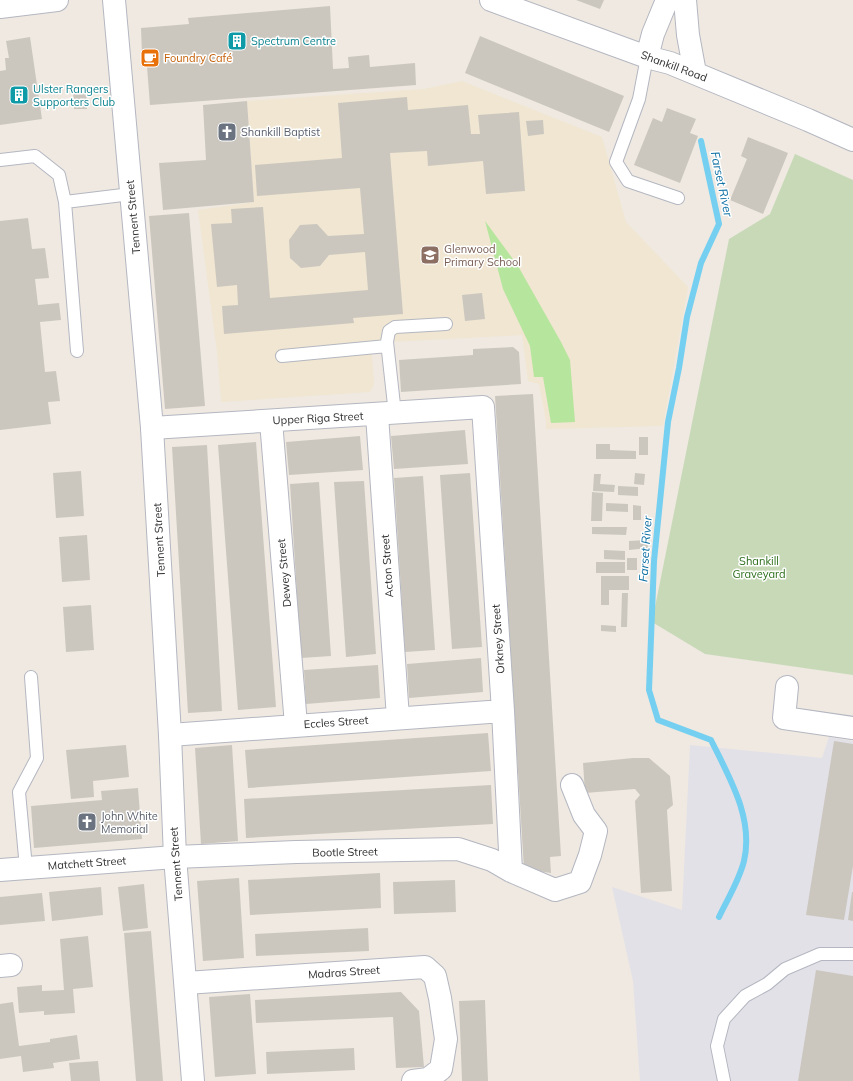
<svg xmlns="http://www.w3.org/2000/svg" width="853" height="1081" font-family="Mulish,sans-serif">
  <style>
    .industrial { fill: #e3e1e8 }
    .education { fill: #f0e6d1 }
    .green { fill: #b6e59e }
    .cemetery { fill: #c8d9b8 }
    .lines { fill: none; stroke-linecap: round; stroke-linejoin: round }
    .stream { stroke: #75cff0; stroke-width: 6 }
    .building { fill: #cbc7bf }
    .lane-casing { stroke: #b4b7c1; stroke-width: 14 }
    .street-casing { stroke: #b4b7c1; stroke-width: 24 }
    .secondary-casing { stroke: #b4b7c1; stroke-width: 24 }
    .lane { stroke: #fff; stroke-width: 12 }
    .street { stroke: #fff; stroke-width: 22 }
    .secondary { stroke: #fff; stroke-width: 22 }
    .labels { text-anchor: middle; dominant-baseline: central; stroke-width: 3; stroke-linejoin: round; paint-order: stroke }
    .culture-label { font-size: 11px; fill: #0d838f; stroke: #fff; text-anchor: start }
    .food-label { font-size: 11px; fill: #c56008; stroke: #fff; text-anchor: start }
    .street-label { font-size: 11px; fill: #2e2e2e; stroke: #fff }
    .worship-label { font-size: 11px; fill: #5b616d; stroke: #fff; text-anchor: start }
    .education-label { font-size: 11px; fill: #785e54; stroke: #fff; text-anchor: start }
    .park-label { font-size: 11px; fill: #2c6e1b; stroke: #fff }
    .water-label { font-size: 12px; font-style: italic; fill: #0d6fa3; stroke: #fff }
  </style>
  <rect width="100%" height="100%" fill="#efe9e1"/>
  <path class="industrial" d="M829,737L853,741V1081H640L633,981L612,887L682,910L690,745L822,758Z"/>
  <path class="education" d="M462,81L602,137L626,222L688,287L663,426L546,429V421L539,384L528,381L522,335L371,343L374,385L370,392L221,402L217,352L198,210L254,202L247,101L424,89Z"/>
  <path class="green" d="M485,221L518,266L561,342L570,360L575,422L551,423L543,377H534L530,346L503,289Z"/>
  <path class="cemetery" d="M795,154L853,180V675L705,654L652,622L729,239L770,214Z"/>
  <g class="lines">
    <path class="stream" d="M701,141L719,224L701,263L687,317L679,368L668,422L654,561L649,690L658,720L711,740C729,777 754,818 744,861C739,881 727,900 719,917"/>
  </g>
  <path class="building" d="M576,0H604L600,9Z
    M330,6L333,69L349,68L348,57L369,55L370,67L415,63L416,85L150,105L146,54L142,55L141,28L189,24L188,18Z
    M480,36L624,96L609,132L465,73Z
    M30,37L42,119L0,125V71L6,70L5,58H9L6,41Z
    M86,88L87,109H74L73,89Z
    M407,97L408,110L468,105L471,134H480L478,115L519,112L525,191L486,194L483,161L428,166L427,151L390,153L403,314L353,318L354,323L224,334L222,306L238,305L237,285L217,287L211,224L232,223L231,209L263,207L270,298L368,290L365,252L329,255L320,266L301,268L290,258L289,240L300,225L317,224L328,236L364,234L360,188L257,196L255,165L342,158L338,103Z
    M247,101L254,202L163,210L159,163L206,160L203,105Z
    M667,108L696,119L690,133L698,136L680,183L634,165L653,118L662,122Z
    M543,120L544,134L528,136L526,121Z
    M748,137L788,153L763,214L730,200L747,159L741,156Z
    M189,213L205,406L165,409L149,216Z
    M28,218L32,249L45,248L49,278L35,279L38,305L59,303L61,320L40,322L45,372L56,371L60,401L48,402L51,424L0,430V221Z
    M482,293L485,319L465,321L462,295Z
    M513,347L519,352L521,384L401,392L399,360L473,355V349Z
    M533,394L561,856L550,857L551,873L524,869L495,396Z
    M465,430L468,464L394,469L391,436Z
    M360,436L363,470L289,475L286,442Z
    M639,437H648V455H639Z
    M256,442L276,707L238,710L218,445Z
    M596,444H610V450L636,451V459H596Z
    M207,445L222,711L188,713L172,447Z
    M81,471L84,516L56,518L53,473Z
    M470,473L482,647L452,649L440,475Z
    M635,473L645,474L644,485L634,484Z
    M594,474H601L600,484L615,485L614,492L593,491Z
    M423,476L435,650L405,652L394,478Z
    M364,481L376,654L346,657L334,482Z
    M319,482L331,656L301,658L290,484Z
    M618,486L638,487V496L618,495Z
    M592,492L603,493L602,521H591Z
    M606,503L628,504V512L606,511Z
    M633,505L641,506V520H633Z
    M592,527H627L626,535L592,534Z
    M87,535L90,580L62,582L59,537Z
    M647,540L648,548L629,550V541Z
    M604,550L625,551V560L604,559Z
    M627,558H637V570H627Z
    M596,562H625V573H596Z
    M601,576H629V590H609V605H601Z
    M622,593H628L627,627H621Z
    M91,605L94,650L66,652L63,607Z
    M601,625L616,626V632L601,631Z
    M481,658L483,692L409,698L407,664Z
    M378,665L380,698L306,704L304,670Z
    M488,733L491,771L248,788L245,750Z
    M834,741L853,744V866L844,920L806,915Z
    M126,745L129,777L93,781L94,797L71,799L66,750Z
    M232,745L238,841L201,844L195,748Z
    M633,758H649L670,776L673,805L667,810L672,891L641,893L635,801L640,795L635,789L585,793L583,763Z
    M491,785L493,824L246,838L244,799Z
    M138,788L142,839L34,848L31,806L102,800L101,791Z
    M380,873L381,908L250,915L248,880Z
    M239,878L244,958L203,961L197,881Z
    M455,880L456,912L394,914L393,882Z
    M144,884L148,928L123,931L118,887Z
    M101,887L103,915L52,921L49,892Z
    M852,892H853V921L848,920Z
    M42,893L45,921L0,925V897Z
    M368,928L369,951L256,956L255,934Z
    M151,931L163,1081H136L124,933Z
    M88,936L93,987L73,989L75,1013L44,1015V1011L19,1013L17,987L42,985V991L64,990L60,939Z
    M816,970L853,976V1081H798Z
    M401,992L419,1011L424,1067L396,1068L393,1017L256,1023L255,1000Z
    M250,994L256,1074L215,1077L209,997Z
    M485,1000L488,1081H462L459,1001Z
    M13,1002L19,1046L50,1042V1039L77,1035L80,1059L53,1063L54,1068L23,1072L21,1056L0,1059V1004Z
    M354,1048L355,1070L267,1074L266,1052Z
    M98,1061L100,1081H71L69,1063Z"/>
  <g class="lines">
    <defs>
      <path id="lane" d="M647,57L639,99L616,162L628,181L678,198
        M0,160L35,156L59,175L65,202L77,351
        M65,202L131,194
        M282,356L387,346
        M395,414L387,342L389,331L395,327L446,324
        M26,868L19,792L37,758L31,677
        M724,1081L717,1046L724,1019L745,996L767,984L785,969L820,954H853"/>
      <path id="street" d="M377,415L398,718
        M271,421L296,725
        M152,428L483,407L503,711L511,871
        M787,687L784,718L853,728
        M170,735L503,711
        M0,870L175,857L296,852L458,849L492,860L511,871L555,890L580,882L590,855L596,831L584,815L572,785
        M0,966L11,965
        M186,983L425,967L435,976L440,998L446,1039L441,1069L428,1079L413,1081"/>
      <path id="secondary" d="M114,0L152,428L170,735L175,857L193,1081
        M491,0L647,57L670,63L808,120L853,140
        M685,0L688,35L695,73
        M0,7L57,0
        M647,57L653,34L667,0"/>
    </defs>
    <use href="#lane" class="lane-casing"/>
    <use href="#street" class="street-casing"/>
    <use href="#secondary" class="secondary-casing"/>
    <use href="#lane" class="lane"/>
    <use href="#street" class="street"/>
    <use href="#secondary" class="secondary"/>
  </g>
  <defs>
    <symbol id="building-square" viewBox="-11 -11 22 22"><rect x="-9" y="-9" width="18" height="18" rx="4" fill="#0f9aa8" stroke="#fff"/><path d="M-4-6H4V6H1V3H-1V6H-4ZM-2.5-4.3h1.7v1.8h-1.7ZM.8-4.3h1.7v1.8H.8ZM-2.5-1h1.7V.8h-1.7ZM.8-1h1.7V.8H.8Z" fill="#fff"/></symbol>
    <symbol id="cafe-square" viewBox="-11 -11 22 22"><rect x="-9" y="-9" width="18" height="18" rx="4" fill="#e8710a" stroke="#fff"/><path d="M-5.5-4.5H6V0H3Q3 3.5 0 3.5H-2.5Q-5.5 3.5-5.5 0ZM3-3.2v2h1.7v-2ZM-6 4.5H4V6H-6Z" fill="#fff"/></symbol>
    <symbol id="church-square" viewBox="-11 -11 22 22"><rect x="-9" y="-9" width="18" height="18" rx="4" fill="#6b7280" stroke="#fff"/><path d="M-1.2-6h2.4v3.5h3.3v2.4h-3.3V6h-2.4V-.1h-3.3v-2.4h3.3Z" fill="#fff"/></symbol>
    <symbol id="school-square" viewBox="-11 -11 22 22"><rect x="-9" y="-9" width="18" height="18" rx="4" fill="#8d6e63" stroke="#fff"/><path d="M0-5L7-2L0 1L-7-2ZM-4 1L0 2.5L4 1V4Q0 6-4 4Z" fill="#fff"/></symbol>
  </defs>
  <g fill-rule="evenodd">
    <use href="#building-square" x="226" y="30" width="22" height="22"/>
    <use href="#cafe-square" x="139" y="47" width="22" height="22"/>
    <use href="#building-square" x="8" y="84" width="22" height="22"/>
    <use href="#church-square" x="216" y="121" width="22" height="22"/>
    <use href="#school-square" x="419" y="244" width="22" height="22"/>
    <use href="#church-square" x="76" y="811" width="22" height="22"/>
  </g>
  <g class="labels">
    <g class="culture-label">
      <text x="251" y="41">Spectrum Centre</text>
      <text x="33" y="89">Ulster Rangers<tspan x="33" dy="13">Supporters Club</tspan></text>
    </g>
    <g class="food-label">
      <text x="164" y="58">Foundry Café</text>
    </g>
    <g class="street-label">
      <text transform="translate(674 66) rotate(20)">Shankill Road</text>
      <text transform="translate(133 217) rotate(-95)">Tennent Street</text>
      <text transform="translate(318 418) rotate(-3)">Upper Riga Street</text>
      <text transform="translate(159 540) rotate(-93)">Tennent Street</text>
      <text transform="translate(387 566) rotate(-94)">Acton Street</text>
      <text transform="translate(284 573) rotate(-95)">Dewey Street</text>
      <text transform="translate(498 639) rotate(-94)">Orkney Street</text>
      <text transform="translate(336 722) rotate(-4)">Eccles Street</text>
      <text transform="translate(345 852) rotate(-1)">Bootle Street</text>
      <text transform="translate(87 863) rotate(-4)">Matchett Street</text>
      <text transform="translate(176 864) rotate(-94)">Tennent Street</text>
      <text transform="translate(344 972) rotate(-4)">Madras Street</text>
    </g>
    <g class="worship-label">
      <text x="241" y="132">Shankill Baptist</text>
      <text x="101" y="816">John White<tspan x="101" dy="13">Memorial</tspan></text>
    </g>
    <g class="education-label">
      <text x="444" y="249">Glenwood<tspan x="444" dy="13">Primary School</tspan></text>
    </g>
    <g class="park-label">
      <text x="759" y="561">Shankill<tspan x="759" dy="13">Graveyard</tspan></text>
    </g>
    <g class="water-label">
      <text transform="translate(722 184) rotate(78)">Farset River</text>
      <text transform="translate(645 549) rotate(-86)">Farset River</text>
    </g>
  </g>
</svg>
